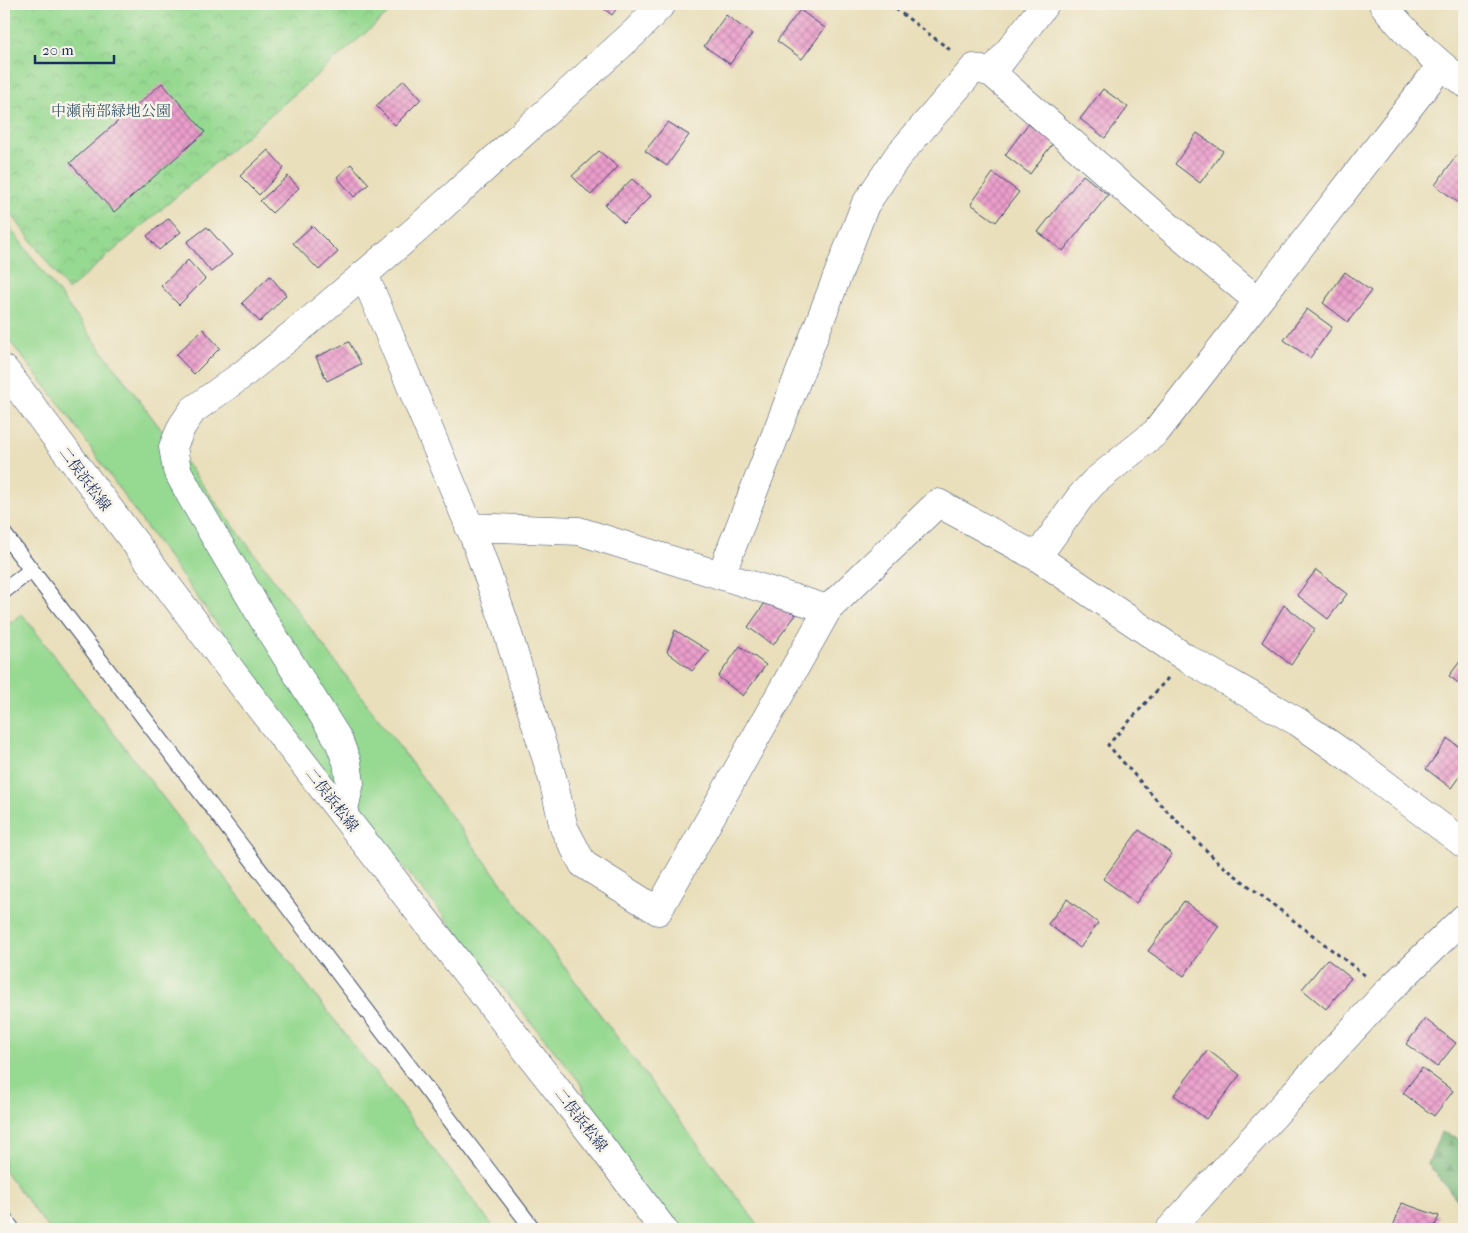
<svg xmlns="http://www.w3.org/2000/svg" width="1468" height="1233" font-family="'IM FELL French Canon','Noto Serif JP',serif">
  <style>
    .grass { fill: #96d991; stroke: #588478 }
    .forest { fill: url(#forest-firs); stroke: #4a746c }
    .park { fill: url(#park-crowns); stroke: #588478 }
    .building { fill: url(#building-cross-hatch) }
    .lines { fill: none; stroke-linecap: round; stroke-linejoin: round }
    .service-casing { stroke: #3a496c; stroke-width: 17 }
    .minor-casing { stroke: #3a496c; stroke-width: 29 }
    .tertiary-casing { stroke: #3a496c; stroke-width: 29 }
    .secondary-casing { stroke: #3a496c; stroke-width: 29 }
    .path { stroke: #3a496c; stroke-width: 3; stroke-dasharray: 4 4; stroke-linecap: butt }
    .service { stroke: #fff; stroke-width: 15 }
    .minor { stroke: #fff; stroke-width: 28 }
    .tertiary { stroke: #fff; stroke-width: 28 }
    .secondary { stroke: #fff; stroke-width: 28 }
    .labels { text-anchor: middle; dominant-baseline: central; stroke-width: 5; stroke-linejoin: round; paint-order: stroke }
    .park-label { font-size: 15px; fill: #3a5a6b; stroke: #f7f3e8 }
    .street-label { font-size: 15px; fill: #1b2f5e; stroke: #f7f3e8 }
  </style>
  <defs>
    <pattern id="forest-firs" width="22" height="20" patternUnits="userSpaceOnUse" patternTransform="scale(1.25)"><rect width="22" height="20" fill="#78b97b"/><path d="M5 1l3.5 6h-7zM16 11l3.5 6h-7z" fill="#629768"/></pattern>
    <pattern id="park-crowns" width="20" height="18" patternUnits="userSpaceOnUse" patternTransform="scale(1.25)"><rect width="20" height="18" fill="#96d991"/><path d="M2 6a3 3 0 1 1 6 0M12 15a3 3 0 1 1 6 0" fill="none" stroke="#81bb7f"/></pattern>
    <pattern id="building-cross-hatch" width="8" height="8" patternUnits="userSpaceOnUse" patternTransform="scale(1.25)"><rect width="8" height="8" fill="#ec9ecb"/><path d="M0 0l8 8M0 8l8-8" fill="none" stroke="#be81a8"/></pattern>
  </defs>
  <rect width="100%" height="100%" fill="#f7f3e8"/>
  <filter id="ink" filterUnits="userSpaceOnUse"><feTurbulence type="fractalNoise" baseFrequency=".02" numOctaves="2"/><feDisplacementMap in="SourceGraphic" scale="10" xChannelSelector="R" yChannelSelector="G"/><feConvolveMatrix kernelMatrix="1 2 1 2 8 2 1 2 1" color-interpolation-filters="sRGB"/></filter>
  <filter id="wash" filterUnits="userSpaceOnUse"><feTurbulence type="fractalNoise" baseFrequency=".0096" numOctaves="4" result="noise"/><feDisplacementMap in="SourceGraphic" scale="20" xChannelSelector="R" yChannelSelector="G"/><feGaussianBlur stdDeviation="1.12" result="paint"/><feColorMatrix in="noise" values="0 0 0 0 0 0 0 0 0 0 0 0 0 0 0 0 0 1.4 0 .05"/><feComposite in="paint" operator="in"/></filter>
  <g filter="url(#wash)">
    <rect width="100%" height="100%" fill="#e9dfbb"/>
    <path class="grass" d="M4,220L761,1229H649L579,1081L316,760L141,520L62,407L4,334Z
      M22,614L495,1229H49L4,1170V628Z"/>
    <path class="forest" d="M1441,1132L1464,1140V1208L1428,1164Z"/>
    <path class="park" d="M4,4H399L68,290L4,204Z"/>
    <g id="blocks">
      <path class="building" d="M598,4H620L612,15Z
        M800,10L825,28L802,59L777,41Z
        M726,15L752,34L730,64L704,46Z
        M404,80L421,99L395,125L376,106Z
        M162,83L205,132L114,212L70,163Z
        M1103,89L1128,107L1105,138L1080,119Z
        M668,122L689,135L667,166L645,151Z
        M1028,124L1053,143L1030,174L1005,155Z
        M1197,133L1223,151L1200,183L1175,164Z
        M268,150L284,168L259,195L240,176Z
        M599,151L618,167L591,195L572,176Z
        M1457,155L1464,160V199L1460,204L1435,185Z
        M351,164L369,184L354,197L337,177Z
        M993,173L1019,192L996,222L971,204Z
        M1083,175L1108,195L1063,251L1038,232Z
        M288,176L299,188L272,213L260,201Z
        M632,179L651,196L624,223L605,205Z
        M169,218L181,232L159,250L147,236Z
        M312,226L338,252L319,270L293,243Z
        M207,227L232,255L211,272L187,242Z
        M188,260L205,279L179,305L161,286Z
        M1345,272L1371,291L1348,322L1323,303Z
        M270,276L286,295L260,322L242,303Z
        M1307,309L1332,327L1310,358L1284,340Z
        M203,329L220,348L194,374L176,355Z
        M349,342L361,364L327,381L316,357Z
        M1316,570L1347,594L1328,619L1297,595Z
        M770,596L796,615L773,645L748,627Z
        M1284,605L1315,629L1291,665L1262,642Z
        M675,630L709,651L692,671L667,652Z
        M740,646L766,665L743,696L718,677Z
        M1464,656V687L1449,676Z
        M1448,739L1464,750V770L1451,788L1426,769Z
        M1139,830L1172,854L1136,903L1103,879Z
        M1067,899L1098,923L1080,948L1048,924Z
        M1184,901L1219,926L1184,976L1148,951Z
        M1327,959L1351,978L1326,1009L1302,989Z
        M1425,1019L1456,1043L1437,1067L1406,1044Z
        M1208,1050L1240,1075L1206,1119L1174,1095Z
        M1422,1068L1453,1091L1434,1116L1403,1093Z
        M1402,1203L1439,1216L1434,1229H1392Z"/>
    </g>
  </g>
  <g filter="url(#ink)">
    <use href="#blocks" fill-opacity="0" stroke="#3a496c" stroke-width="1"/>
    <g class="lines">
      <defs>
        <path id="service" d="M4,534L533,1229
          M4,591L31,570
          M4,1218L12,1229"/>
        <path id="minor" d="M1383,4C1406,34 1434,60 1464,83
          M992,73L1150,211L1257,300
          M364,274L474,537L504,621L553,780L564,828L583,864L658,911L828,609L938,503L1037,557L1186,658L1298,722L1357,763L1464,844
          M469,527L579,531L828,609
          M1037,557L1081,496L1094,482L1156,432L1441,66
          M721,575L865,205L897,157L974,68L992,73L1045,4
          M343,814L350,783L347,762L338,739L269,629L192,498L177,470L173,447L182,426L193,410L242,375L308,322L416,230L635,32L662,4"/>
        <path id="tertiary" d="M1170,1229L1387,992L1464,918"/>
        <path id="secondary" d="M4,369L243,686L605,1151L663,1229"/>
      </defs>
      <use href="#service" class="service-casing"/>
      <use href="#minor" class="minor-casing"/>
      <use href="#tertiary" class="tertiary-casing"/>
      <use href="#secondary" class="secondary-casing"/>
      <path class="path" d="M889,4L953,52
        M1168,678L1108,745L1160,804L1219,863L1367,977"/>
      <use href="#service" class="service"/>
      <use href="#minor" class="minor"/>
      <use href="#tertiary" class="tertiary"/>
      <use href="#secondary" class="secondary"/>
    </g>
  </g>
  <g class="labels">
    <g class="park-label">
      <text x="111" y="111">中瀬南部緑地公園</text>
    </g>
    <g class="street-label">
      <text transform="translate(85 479) rotate(53)">二俣浜松線</text>
      <text transform="translate(332 800) rotate(52)">二俣浜松線</text>
      <text transform="translate(581 1120) rotate(52)">二俣浜松線</text>
    </g>
  </g>
  <rect width="1468" height="1233" fill="none" stroke="#f7f3e8" stroke-width="20"/>
  <path d="M35 55v8h79v-8" fill="none" stroke="#1b2f5e" stroke-width="2.5"/>
  <text x="42" y="55" font-size="15" fill="#1b2f5e" stroke="#f7f3e8" stroke-width="4" paint-order="stroke">20 m</text>
</svg>
